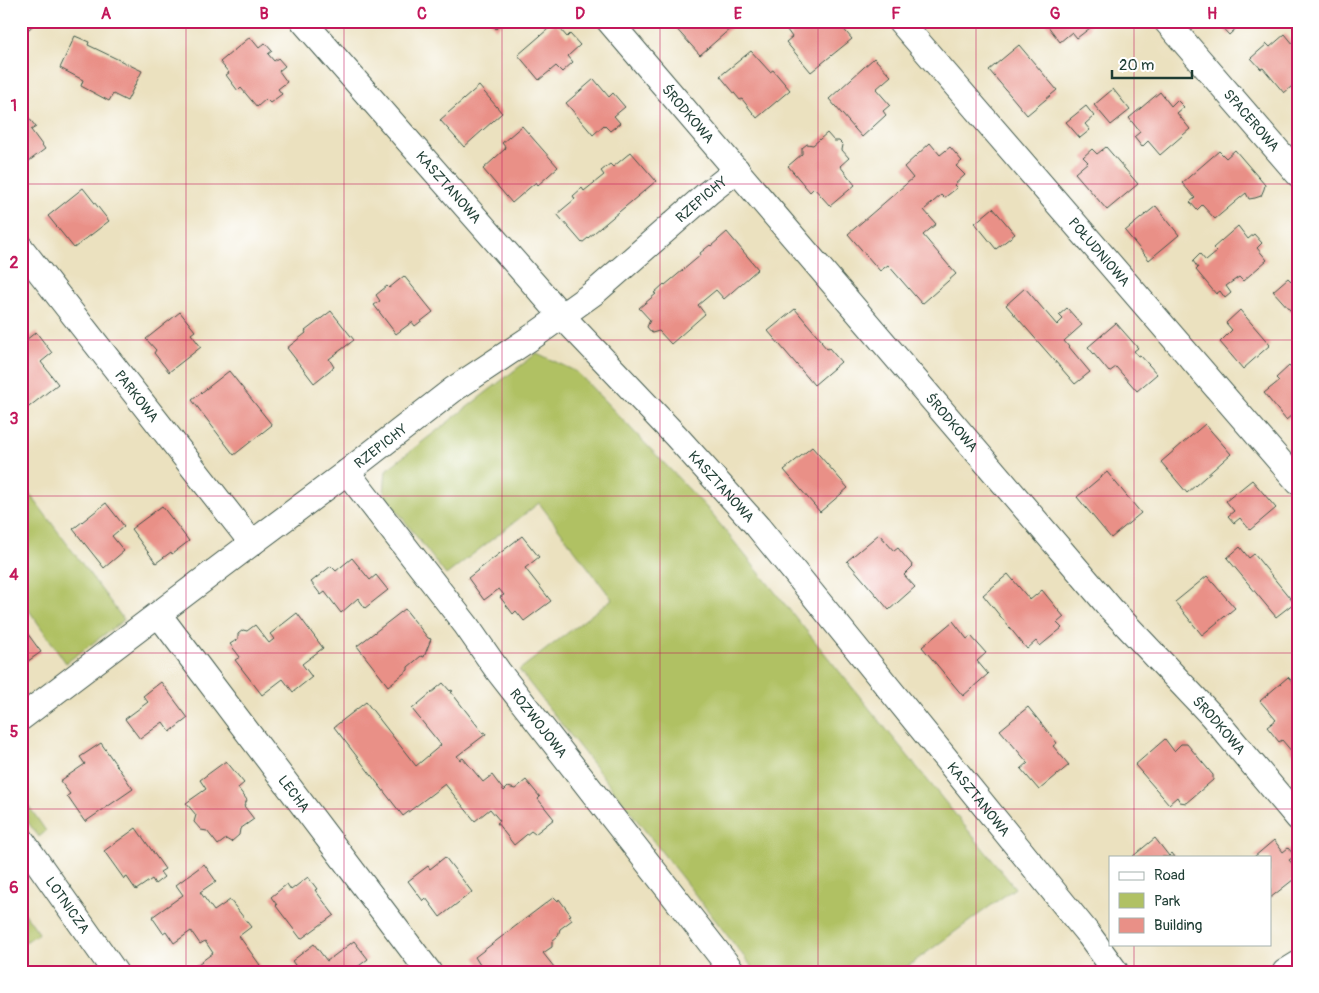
<svg xmlns="http://www.w3.org/2000/svg" width="1319" height="993" font-family="Pangolin,sans-serif">
  <style>
    .green { fill: #b0c164; stroke: #687f4c }
    .building { fill: #e99087 }
    .lines { fill: none; stroke-linecap: round; stroke-linejoin: round }
    .minor-casing { stroke: #3e5649; stroke-width: 27 }
    .minor { stroke: #fff; stroke-width: 25 }
    .grid { fill: none; stroke: #c2185b; stroke-width: 1; stroke-opacity: 0.55 }
    .labels { text-anchor: middle; dominant-baseline: central; stroke-width: 4.5; stroke-linejoin: round; paint-order: stroke }
    .street-label { font-size: 14px; fill: #1f3d34; stroke: #fff }
    .neatline { fill: none; stroke: #c2185b; stroke-width: 2 }
    .grid-label { font-size: 16px; text-anchor: middle; font-weight: bold; fill: #c2185b }
  </style>
  <rect width="100%" height="100%" fill="#fff"/>
  <filter id="ink" filterUnits="userSpaceOnUse"><feTurbulence type="fractalNoise" baseFrequency=".02" numOctaves="2"/><feDisplacementMap in="SourceGraphic" scale="10" xChannelSelector="R" yChannelSelector="G"/><feConvolveMatrix kernelMatrix="1 2 1 2 8 2 1 2 1" color-interpolation-filters="sRGB"/></filter>
  <filter id="wash" filterUnits="userSpaceOnUse"><feTurbulence type="fractalNoise" baseFrequency=".0096" numOctaves="4" result="noise"/><feDisplacementMap in="SourceGraphic" scale="20" xChannelSelector="R" yChannelSelector="G"/><feGaussianBlur stdDeviation="1.12" result="paint"/><feColorMatrix in="noise" values="0 0 0 0 0 0 0 0 0 0 0 0 0 0 0 0 0 1.4 0 .05"/><feComposite in="paint" operator="in"/></filter>
  <g filter="url(#wash)">
    <rect width="100%" height="100%" fill="#ebe1bf"/>
    <path class="green" d="M537,353L577,372L706,507L1015,888L900,972H756L519,670L612,599L539,503L446,575L384,494L386,470Z
      M21,482L124,620L66,663L21,599Z
      M21,795L46,831L39,837L21,813Z
      M21,908L39,933L21,945Z"/>
    <g id="blocks">
      <path class="building" d="M21,21H38L21,36Z
        M489,21H505L496,29Z
        M675,21H739L700,55L672,24Z
        M797,21L803,28L812,23L810,21H837L852,39L811,72L786,42L792,37L787,30Z
        M1044,21H1094L1089,26L1090,28L1077,38L1072,32L1060,42Z
        M1216,21H1244L1229,35Z
        M555,23L567,37L570,34L580,45L568,56L573,62L562,72L556,66L539,80L518,55Z
        M1285,34L1298,50V81L1284,93L1263,68L1261,69L1251,58L1267,44L1270,47Z
        M75,36L89,42L88,45L142,71L127,101L113,94L109,101L81,86L83,80L60,68Z
        M250,37L259,48L265,43L272,51L268,54L274,61L278,58L285,66L279,71L287,82L278,89L282,94L270,103L266,99L257,107L241,88L238,91L226,75L229,73L220,62Z
        M1019,45L1057,90L1027,115L989,70Z
        M751,51L770,72L773,70L790,90L757,118L742,99L740,100L720,76Z
        M874,58L891,76L876,89L890,105L883,111L886,115L862,137L829,99Z
        M594,79L609,97L613,93L625,107L614,116L620,123L610,131L604,125L593,135L566,103Z
        M479,86L502,113L464,147L440,120Z
        M1113,89L1130,110L1111,125L1094,105Z
        M1160,92L1171,106L1177,100L1184,107L1177,113L1190,129L1160,155L1148,141L1142,147L1134,137L1140,132L1129,118Z
        M1086,106L1094,116L1085,124L1090,130L1080,138L1066,122Z
        M21,108L36,127L31,130L45,149L21,167Z
        M522,126L558,167L538,185L536,182L512,203L483,169L506,148L502,143Z
        M827,133L834,141H839L843,145L842,150L849,158L840,166L855,185L830,206L814,188L810,192L788,166L802,154V148L807,144L813,145Z
        M930,143L940,155L950,147L962,161L956,166L965,175L954,185L957,188L944,198L941,195L924,210L936,224L923,235L956,274L922,304L888,265L880,271L848,234L913,178L904,167Z
        M1106,147L1138,184L1107,210L1075,173L1088,162L1083,157L1092,149L1097,154Z
        M1235,150L1265,185L1264,189L1261,196L1255,198L1249,199L1246,193L1215,219L1202,205L1197,210L1190,202L1195,198L1182,183L1219,151L1226,158Z
        M631,152L656,181L582,243L557,214L575,199L573,196L582,188L584,191L604,175L601,171L610,164L613,167Z
        M83,188L109,221L74,248L48,216Z
        M1156,206L1179,235L1149,260L1125,231Z
        M993,208L1015,234L996,249L975,223Z
        M1238,226L1248,239L1254,234L1262,243L1257,248L1267,260L1243,281L1239,277L1226,286L1231,293L1225,298L1220,291L1216,294L1196,270L1198,268L1193,261L1200,254L1206,261L1217,252L1213,248Z
        M727,232L758,269L724,299L716,290L698,305L705,314L671,344L659,331L652,333L647,327L650,320L639,308L656,294L654,293L664,284L665,285L701,255L700,253L710,245L711,246Z
        M1298,275V319L1273,291L1288,278L1291,281Z
        M404,276L433,312L415,326L412,322L396,334L374,305L380,301L376,295L387,286L389,288Z
        M1025,288L1057,325L1063,319L1059,315L1067,308L1082,325L1064,341L1090,372L1075,384L1006,305Z
        M795,309L822,341L821,342L827,349L829,348L841,362L814,385L768,331Z
        M1240,310L1270,345L1243,369L1220,342L1232,330L1226,323Z
        M331,311L354,340L329,359L334,367L314,383L287,348L306,333L305,331Z
        M180,312L195,331L191,334L201,347L169,372L154,353L156,350L146,339Z
        M1116,323L1138,348L1134,351L1138,356L1140,355L1157,374L1137,391L1116,367L1109,372L1088,347Z
        M36,332L52,353L41,362L58,384L25,410L21,405V344Z
        M1289,366L1298,376V410L1286,420L1264,393L1279,381L1276,378Z
        M229,371L272,425L234,455L192,400Z
        M1205,424L1231,454L1187,493L1161,462Z
        M812,447L848,488L820,512L784,470Z
        M1107,472L1141,513L1111,538L1077,497Z
        M1252,480L1276,508L1250,530L1240,518L1234,523L1228,516L1234,511L1226,501Z
        M106,503L124,526L112,536L124,551L104,568L73,529Z
        M162,506L189,541L172,554L171,552L156,563L131,529Z
        M879,534L894,551L898,548L913,566L904,575L915,587L889,610L847,561Z
        M522,536L539,557L525,568L551,601L524,621L516,611L513,614L500,597L504,595L499,589L484,600L468,578Z
        M1240,547L1249,558L1254,554L1294,603L1276,617L1227,558Z
        M352,558L370,580L376,575L388,590L365,608L358,598L341,613L325,592L321,595L311,582L331,566L336,571Z
        M1008,574L1030,600L1042,590L1064,617L1057,623L1062,628L1040,646L1036,641L1027,649L983,595Z
        M1207,576L1235,608L1202,635L1175,602Z
        M405,609L428,638L431,639L424,657L421,656L408,667V670L388,686L357,646Z
        M297,613L323,648L302,664L312,677L293,692L283,679L262,695L235,660L240,657L230,644L238,639V634L243,630L247,631L255,625L269,643L274,639L270,634Z
        M953,621L967,639L971,636L986,653L977,661L988,674L963,696L922,647Z
        M22,626L41,652L21,666V627Z
        M1288,677L1298,688V759L1282,740L1279,742L1267,727L1276,720L1260,701Z
        M161,682L188,718L170,732L163,722L140,739L125,719L148,702L143,696Z
        M443,683L450,691L451,690L453,691L451,692L483,733L485,732L486,734L457,756L460,760L463,758L483,782L492,775L504,791L508,787L515,789L526,780L540,797L538,799L554,819L535,834L531,831L514,845L497,823L500,821L490,809L475,821L445,784L403,816L334,727L366,702L416,766L441,745L412,709Z
        M1028,707L1057,743L1053,746L1069,765L1039,790L1021,769L1028,763L1000,730Z
        M1165,739L1174,751L1181,744H1187L1213,775V780L1186,803L1180,802L1177,797L1169,804L1135,765Z
        M101,743L133,789L85,822L67,796L70,794L60,781L85,764L80,757Z
        M226,761L244,783L238,788L247,800L244,806L254,819L240,829L239,835L231,842L226,839L218,845L207,831L201,830L194,822L196,815L186,803L206,789L200,780Z
        M136,828L165,869L160,872L164,877L155,884L152,879L136,890L127,877L124,879L104,851Z
        M1155,838L1169,856L1172,853L1175,857H1132Z
        M1274,840L1283,852L1288,848L1295,856L1289,860L1298,870V876L1270,898V857H1254Z
        M445,857L472,892L440,917L426,898L423,901L408,881L428,866L430,869Z
        M204,864L216,881L200,892L214,911L230,900L251,927L239,936L260,965L251,972H187L213,953L205,941L200,944L191,931L174,943L166,931L163,933L152,917L183,895L176,885Z
        M308,877L317,889L315,890L334,915L301,939L276,906L277,905L271,897L287,884L291,890Z
        M554,897L558,901L559,899L571,915L569,916L572,920L560,929L558,936L552,941V947L543,953L558,972H483L478,966L480,965L475,957Z
        M354,941L368,959L351,972H300L292,961L314,944L327,961Z"/>
    </g>
  </g>
  <g filter="url(#ink)">
    <use href="#blocks" fill-opacity="0" stroke="#3e5649" stroke-width="1"/>
    <g class="lines">
      <defs>
        <g id="minor">
          <path id="s1" d="M303,21L562,316L676,436L758,527L1089,935L1116,972"/>
          <path id="s2" d="M609,21L1112,610L1212,716L1298,818"/>
          <path id="s3" d="M900,21L1298,482"/>
          <path id="s4" d="M1166,21L1298,174"/>
          <path id="s5" d="M21,248L252,543"/>
          <path id="s6" d="M347,472L466,625L498,671L733,972"/>
          <path id="s7" d="M159,615L429,972"/>
          <path id="s8" d="M21,718L252,543L347,472L454,389L535,335L595,292L708,193L737,170"/>
          <path id="s9" d="M21,839L115,972"/>
          <path d="M1285,972L1298,964"/>
        </g>
      </defs>
      <use href="#minor" class="minor-casing"/>
      <use href="#minor" class="minor"/>
    </g>
  </g>
  <path class="grid" d="M186,21V972M344,21V972M502,21V972M660,21V972M818,21V972M976,21V972M1134,21V857M21,184H1298M21,340H1298M21,496H1298M21,653H1298M21,809H1298M1134,944V972"/>
  <g class="labels">
    <g class="street-label">
      <text stroke="none"><textPath href="#s2" startOffset="122">ŚRODKOWA</textPath></text>
      <text stroke="none"><textPath href="#s4" startOffset="131">SPACEROWA</textPath></text>
      <text stroke="none"><textPath href="#s1" startOffset="221">KASZTANOWA</textPath></text>
      <text stroke="none"><textPath href="#s8" startOffset="856">RZEPICHY</textPath></text>
      <text stroke="none"><textPath href="#s3" startOffset="305">POŁUDNIOWA</textPath></text>
      <text stroke="none"><textPath href="#s5" startOffset="188">PARKOWA</textPath></text>
      <text stroke="none"><textPath href="#s2" startOffset="528">ŚRODKOWA</textPath></text>
      <text stroke="none"><textPath href="#s8" startOffset="451">RZEPICHY</textPath></text>
      <text stroke="none"><textPath href="#s1" startOffset="626">KASZTANOWA</textPath></text>
      <text stroke="none"><textPath href="#s6" startOffset="316">ROZWOJOWA</textPath></text>
      <text stroke="none"><textPath href="#s2" startOffset="932">ŚRODKOWA</textPath></text>
      <text stroke="none"><textPath href="#s7" startOffset="224">LECHA</textPath></text>
      <text stroke="none"><textPath href="#s1" startOffset="1031">KASZTANOWA</textPath></text>
      <text stroke="none"><textPath href="#s9" startOffset="81">LOTNICZA</textPath></text>
    </g>
  </g>
  <rect width="1319" height="993" fill="none" stroke="#fff" stroke-width="55"/>
  <rect x="1109" y="856" width="162" height="90" fill="#ffffff" stroke="#a5b1ae"/>
  <rect x="1119" y="872" width="25" height="8" fill="#ffffff" stroke="#a5b1ae"/>
  <text x="1154" y="880" font-size="15" fill="#1f3d34">Road</text>
  <rect x="1119" y="893" width="25" height="15" fill="#b0c164" stroke="#a5b1ae"/>
  <text x="1154" y="906" font-size="15" fill="#1f3d34">Park</text>
  <rect x="1119" y="918" width="25" height="15" fill="#e99087" stroke="#a5b1ae"/>
  <text x="1154" y="930" font-size="15" fill="#1f3d34">Building</text>
  <path d="M1112 70v8h80v-8" fill="none" stroke="#1f3d34" stroke-width="2.5"/>
  <text x="1119" y="70" font-size="15" fill="#1f3d34" stroke="#ffffff" stroke-width="4" paint-order="stroke">20 m</text>
  <rect x="28" y="28" width="1264" height="938" class="neatline"/>
  <g class="grid-label">
    <text x="106" y="19">A</text>
    <text x="264" y="19">B</text>
    <text x="422" y="19">C</text>
    <text x="580" y="19">D</text>
    <text x="738" y="19">E</text>
    <text x="896" y="19">F</text>
    <text x="1055" y="19">G</text>
    <text x="1212" y="19">H</text>
    <text x="14" y="111">1</text>
    <text x="14" y="268">2</text>
    <text x="14" y="424">3</text>
    <text x="14" y="580">4</text>
    <text x="14" y="737">5</text>
    <text x="14" y="893">6</text>
  </g>
</svg>
